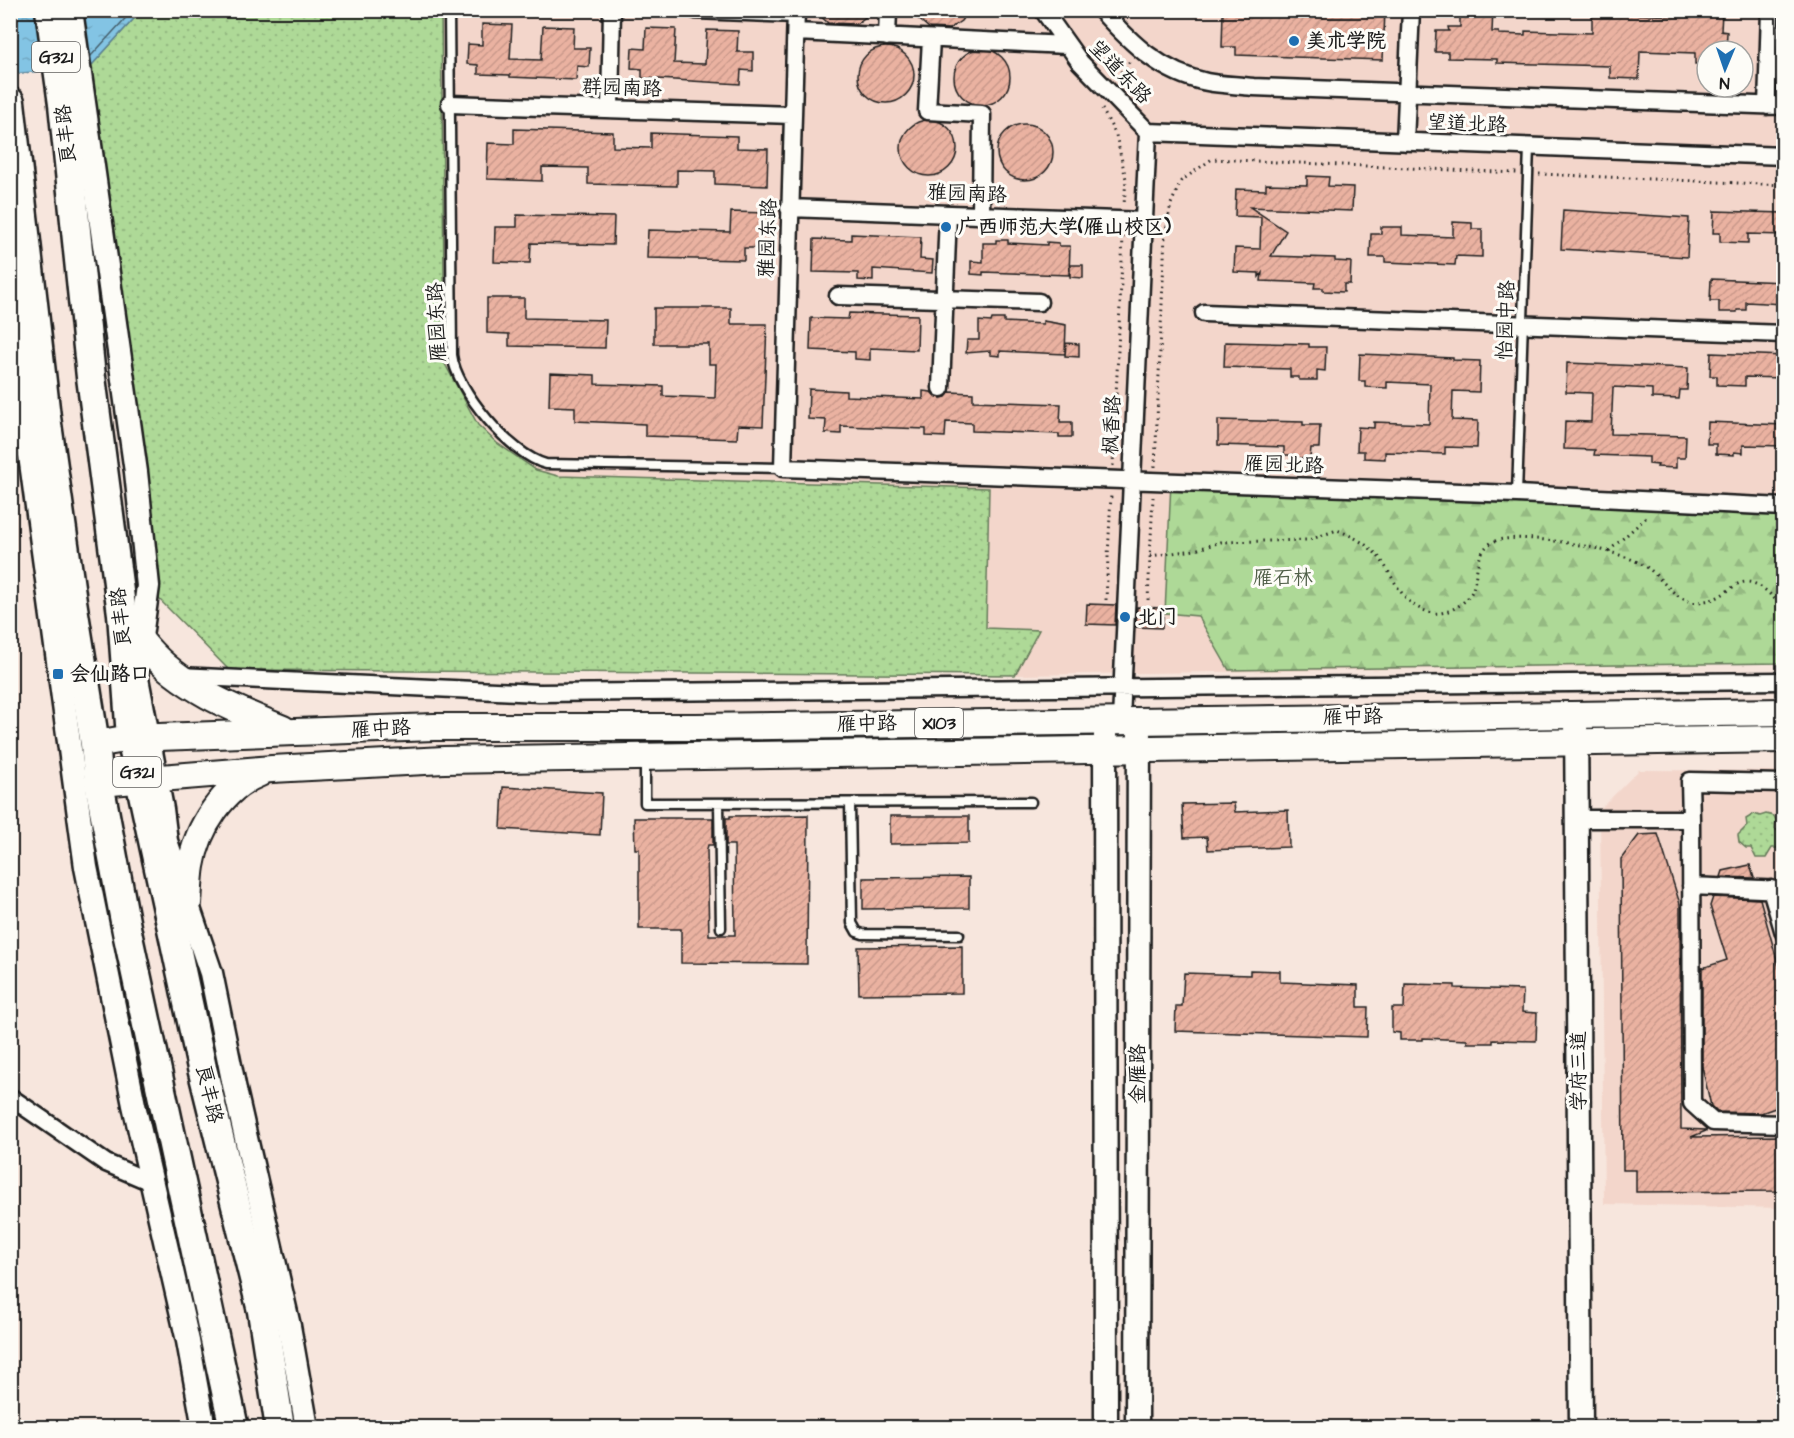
<svg xmlns="http://www.w3.org/2000/svg" width="1794" height="1438" font-family="'Architects Daughter','LXGW WenKai TC',sans-serif">
  <style>
    .built { fill: #f3d6cb; fill-rule: evenodd }
    .green { fill: url(#green-dots); stroke: #657a5a; stroke-width: 1.5 }
    .forest { fill: url(#forest-firs); stroke: #657a5a; stroke-width: 1.5 }
    .water { fill: url(#water-ripples); stroke: #5a8194; stroke-width: 1.5 }
    .lines { fill: none; stroke-linecap: round; stroke-linejoin: round }
    .shore { stroke: #455f6c; stroke-width: 1.5 }
    .building { fill: url(#building-hatch); stroke: #1c1c1c; stroke-width: 1.5 }
    .lane-casing { stroke: #1c1c1c; stroke-width: 13 }
    .street-casing { stroke: #1c1c1c; stroke-width: 21 }
    .secondary-casing { stroke: #1c1c1c; stroke-width: 27 }
    .primary-casing { stroke: #1c1c1c; stroke-width: 30 }
    .highway-casing { stroke: #1c1c1c; stroke-width: 33 }
    .path { stroke: #1c1c1c; stroke-width: 3; stroke-dasharray: 1.5 4.5; stroke-linecap: butt }
    .lane { stroke: #fdfcf7; stroke-width: 8 }
    .street { stroke: #fdfcf7; stroke-width: 16 }
    .secondary { stroke: #fdfcf7; stroke-width: 22 }
    .primary { stroke: #fdfcf7; stroke-width: 26 }
    .highway { stroke: #fdfcf7; stroke-width: 28 }
    .poi-dot { fill: #1f6fb2; stroke: #fdfcf7; stroke-width: 2 }
    .labels { text-anchor: middle; dominant-baseline: central; stroke-width: 6; stroke-linejoin: round; paint-order: stroke }
    .shield { fill: #fdfcf7; stroke: #605f5e; stroke-width: 1.5 }
    .shield-label { font-size: 18px; font-weight: bold; fill: #1c1c1c }
    .poi-label { font-size: 20px; font-weight: bold; fill: #1c1c1c; stroke: #fdfcf7; text-anchor: start }
    .street-label { font-size: 20px; fill: #1c1c1c; stroke: #fdfcf7 }
    .park-label { font-size: 20px; fill: #4f5e47; stroke: #fdfcf7 }
  </style>
  <defs>
    <pattern id="green-dots" width="8" height="8" patternUnits="userSpaceOnUse" patternTransform="scale(1.5)"><rect width="8" height="8" fill="#aed997"/><path d="M2 2h.1M6 6h.1" fill="none" stroke="#95ba82" stroke-width="1.8" stroke-linecap="round"/></pattern>
    <pattern id="forest-firs" width="22" height="20" patternUnits="userSpaceOnUse" patternTransform="scale(1.5)"><rect width="22" height="20" fill="#aed997"/><path d="M5 1l3.5 6h-7zM16 11l3.5 6h-7z" fill="#95ba82"/></pattern>
    <pattern id="water-ripples" width="26" height="14" patternUnits="userSpaceOnUse" patternTransform="scale(1.5)"><rect width="26" height="14" fill="#83c4e4"/><path d="M2 4q2-2 4 0t4 0M15 11q2-2 4 0t4 0" fill="none" stroke="#71a8c3"/></pattern>
    <pattern id="building-hatch" width="6" height="6" patternUnits="userSpaceOnUse" patternTransform="scale(1.5)"><rect width="6" height="6" fill="#eab2a1"/><path d="M-1 1l2-2M0 6l6-6M5 7l2-2" fill="none" stroke="#c8988a"/></pattern>
  </defs>
  <rect width="100%" height="100%" fill="#f7e6dd"/>
  <filter id="ink" filterUnits="userSpaceOnUse"><feTurbulence type="fractalNoise" baseFrequency=".0167" numOctaves="2"/><feDisplacementMap in="SourceGraphic" scale="12" xChannelSelector="R" yChannelSelector="G"/><feConvolveMatrix kernelMatrix="1 2 1 2 8 2 1 2 1" color-interpolation-filters="sRGB"/></filter>
  <g filter="url(#ink)">
    <path class="built" d="M81,11H1783V663L1015,675L229,670L159,599ZM1707,51H1743V87H1707Z
      M1639,770L1783,771V1208L1604,1204L1600,809Z"/>
    <path class="green" d="M141,11H441L445,364L478,425L497,443L536,470L558,476L989,488L986,628L1039,630L1015,675L229,670L159,599L126,366L90,67Z
      M1754,814L1760,816L1766,814L1774,816L1776,820L1775,829L1783,834V844L1777,848H1772L1766,858H1756L1751,848H1746L1739,842L1738,835L1747,826L1746,819Z"/>
    <path class="forest" d="M1171,482L1783,507V663L1229,670L1198,616L1165,613Z"/>
    <path class="water" d="M11,11H141L90,67L11,74Z"/>
    <g class="lines">
      <path class="shore" d="M90,57L133,10"/>
    </g>
    <path class="building" d="M814,10H875L856,24L828,23Z
      M908,10H969L961,21L949,29L929,28Z
      M1236,10L1276,14L1277,10H1385L1383,60L1236,55V47H1222L1223,12L1236,13Z
      M1460,10H1493L1492,32H1499V34L1525,35V31L1592,33V10H1627V14L1703,17V12H1722L1721,31L1727,32L1726,51H1707V64H1695V53L1640,51L1639,79L1610,78V66L1497,63V59L1448,58V52H1435L1436,31H1449L1448,27H1460Z
      M482,24L512,25L510,59L541,60L543,26L574,27L573,48H590L589,67L577,66L576,80L510,77V75L478,74V65L467,64L468,44L482,45Z
      M646,28L676,29L674,63L705,64L707,30L738,31L737,52H753V71L741,70L740,84L642,78V69L631,68L632,48L645,49Z
      M858 75a28 28 0 1 1 56 0a28 28 0 1 1-56 0Z
      M954 77a28 28 0 1 1 56 0a28 28 0 1 1-56 0Z
      M901 148a28 28 0 1 1 56 0a28 28 0 1 1-56 0Z
      M997 152a28 28 0 1 1 56 0a28 28 0 1 1-56 0Z
      M514,129L613,132V147L651,148V133L737,136V148L768,149L767,186L715,184V171L677,170V186L588,184V168L542,167V181L487,179L488,143L514,144Z
      M1307,176L1329,177L1328,186L1353,187L1352,211L1250,207L1286,231L1271,256L1335,258V261L1351,262L1350,284H1344V292L1323,291V288H1314L1315,283L1261,281L1262,273L1259,277V273L1234,272L1235,248L1260,249L1261,217L1235,216L1236,189L1266,190V184L1307,185Z
      M1563,210L1689,218L1687,257L1561,249Z
      M1714,211L1784,213V235L1748,234V243L1720,242V233H1713Z
      M731,212L768,213L767,248H744V260L647,258L648,230L730,232Z
      M517,215L614,217L613,245L531,243L530,263L494,262L495,227H517Z
      M1453,222L1472,223V229H1482V257L1456,256L1455,265L1385,262V257H1370L1371,234H1381V227H1402V235L1453,237Z
      M851,234L921,237L920,259L933,260L932,273L873,269V281L858,280V273L813,272L814,239L851,240Z
      M996,240H1008V243L1047,245V242L1059,243V246H1070L1069,275L983,272V275L971,274V261L983,262V243H996Z
      M1070,265H1083V278L1070,277Z
      M1711,279L1784,282V304L1746,302V310H1737V312H1719V301H1710Z
      M487,298H524V318L606,320L605,348L509,346V334L487,333Z
      M654,308H731V324H767L763,426L738,425L737,439L645,436V424L575,421V407L549,406L550,373L595,375V384L663,386V396L715,398L716,364H709V344H654Z
      M849,313L918,315L917,350L870,348V360L855,359V352L810,350L811,318L848,319Z
      M992,319H1004V322L1043,324V321L1066,325L1065,354L1000,351V356L990,355V351L966,353L967,340H979V321L991,322Z
      M1225,342L1309,344V347H1326L1325,371L1317,370V380H1299V377H1290V369L1224,367Z
      M1066,343L1079,344V357L1065,356Z
      M1711,353L1784,356V378L1745,377V386L1717,385V376H1710Z
      M1360,354L1453,358V360L1480,361L1479,392L1453,391L1452,420L1478,421L1477,448L1445,447V454L1385,452V459L1364,458V451H1357L1358,427L1374,428V422L1429,424L1430,384L1387,382V388L1365,387V381H1359Z
      M1567,363L1688,368L1687,390H1680L1679,399L1652,398V389L1613,387L1611,434L1686,436L1685,458H1676V468L1657,467L1658,465L1649,464V457L1594,455L1595,450L1564,449L1565,421L1591,422L1592,393L1566,392Z
      M809,389L846,391V396L923,399V391L931,392L935,396L941,398L946,397L950,392L973,393V401L1061,404L1060,422H1072V437H1059V434L972,431V423L946,422L945,437L926,436V429L841,426V434L825,433L826,420L808,419Z
      M1218,420L1303,422V425H1320L1319,448H1311L1310,458H1293V455H1284V447L1218,445Z
      M1708,422L1784,425V446L1743,445V453L1734,452V455L1716,454V444H1707Z
      M1087,604L1116,605L1115,625L1086,624Z
      M1137,607L1164,608L1162,628L1136,627Z
      M503,787L602,793L600,835L501,829Z
      M1234,803L1235,812L1288,810L1289,847L1208,850L1207,837L1184,838L1182,804Z
      M808,815L807,964L681,963V929H639V849H635L634,818H713V845H708L707,849L709,935H735L734,845H726V818H730V816Z
      M890,816H969V843L890,844Z
      M1658,834L1680,904L1681,1129L1706,1130V1131L1691,1137L1784,1136V1191L1636,1192V1170H1623L1621,859L1639,835Z
      M1750,865L1754,878L1721,877L1723,871Z
      M969,877V908L863,909V878Z
      M1713,897L1760,899L1784,985V1105L1761,1113L1717,1112L1711,1106L1702,1066V968L1727,960L1710,906Z
      M962,946V993L859,994L858,947Z
      M1250,970L1280,971V982L1358,985V1007H1368L1367,1037L1175,1031L1176,1006H1182L1184,973L1250,975Z
      M1405,984L1455,985V988L1523,990L1522,1012L1537,1013L1536,1041L1493,1040V1043H1467V1040L1423,1038V1040H1400V1033L1392,1032V1008H1404Z"/>
    <g class="lines">
      <defs>
        <path id="lane" d="M449,10L452,355C456,390 511,455 546,464L783,468
          M1517,494L1529,147
          M645,760V803L1031,802
          M719,803L721,928
          M850,803L852,923L857,932L863,934L959,935"/>
        <path id="street" d="M695,10L796,14
          M796,10L783,468L1517,494L1784,507
          M1043,10L1080,62L1148,132
          M1101,10C1131,43 1161,73 1207,82C1222,85 1238,85 1253,87L1784,106
          M796,32L1066,45
          M887,37L888,10
          M931,39L927,111L982,114L981,215
          M450,104L792,115
          M1767,106L1770,10
          M610,108L612,10
          M1148,132L1784,156
          M1405,142L1411,10
          M789,208L1144,221
          M838,296L1039,302
          M1204,313L1784,334
          M941,388L948,214
          M180,676L539,693L1784,681
          M1121,720L1148,132
          M1577,819H1691L1692,1103L1713,1122L1784,1124
          M1691,819L1690,781L1784,783
          M1691,886L1784,890
          M1771,889L1784,933
          M10,1097L106,1163L153,1183"/>
        <path id="secondary" d="M71,10L136,472L148,586L136,673L162,809L166,841L211,973L235,1090L289,1326L307,1428
          M10,308L86,867L134,1105L188,1341L204,1428
          M1576,714L1581,1428
          M1105,721L1106,1428
          M1137,1428L1139,720"/>
        <path id="primary" d="M122,614C130,625 138,638 147,648C183,689 234,709 283,729
          M95,744L131,738L434,727H696L1784,712
          M99,783L272,769L444,760L1784,739
          M188,903C189,891 189,878 191,866C197,828 223,787 260,773"/>
        <path id="highway" d="M50,10L63,104L91,377L122,614L131,738L202,1068L262,1311L280,1428
          M10,102L46,417L72,601L95,744L99,783L127,932L234,1428"/>
      </defs>
      <use href="#lane" class="lane-casing"/>
      <use href="#street" class="street-casing"/>
      <use href="#secondary" class="secondary-casing"/>
      <use href="#primary" class="primary-casing"/>
      <use href="#highway" class="highway-casing"/>
      <path class="path" d="M1117,77L1130,61
        M1102,109L1116,135L1126,179L1124,205
        M1539,174L1784,185
        M1113,466L1123,236
        M1155,467L1165,235L1171,204L1181,181L1212,159L1517,173
        M1609,551L1648,516
        M1150,556L1195,550L1221,542L1309,540L1337,530C1353,536 1370,545 1381,560C1397,582 1402,607 1433,613C1448,615 1468,603 1473,589C1478,571 1476,546 1498,540C1529,533 1623,549 1648,568C1662,579 1673,597 1691,602C1694,603 1700,602 1704,601C1718,600 1725,592 1736,585C1755,574 1772,596 1784,609
        M1106,600L1111,494
        M1148,600L1153,497"/>
      <use href="#lane" class="lane"/>
      <use href="#street" class="street"/>
      <use href="#secondary" class="secondary"/>
      <use href="#primary" class="primary"/>
      <use href="#highway" class="highway"/>
    </g>
  </g>
  <g class="poi-dot">
    <circle cx="1294" cy="41" r="6"/>
    <circle cx="946" cy="227" r="6"/>
    <circle cx="1125" cy="617" r="6"/>
    <rect x="52" y="668" width="12" height="12" rx="3"/>
  </g>
  <g class="labels">
    <g class="shield">
      <rect x="32" y="42" width="48" height="30" rx="4.5"/>
      <rect x="915" y="708" width="48" height="30" rx="4.5"/>
      <rect x="113" y="757" width="48" height="30" rx="4.5"/>
    </g>
    <g class="shield-label">
      <text x="56" y="57">G321</text>
      <text x="939" y="723">X103</text>
      <text x="137" y="772">G321</text>
    </g>
    <g class="poi-label">
      <text x="1306" y="41">美术学院</text>
      <text x="958" y="227">广西师范大学(雁山校区)</text>
      <text x="1137" y="617">北门</text>
      <text x="70" y="674">会仙路口</text>
    </g>
    <g class="street-label">
      <text transform="translate(1120 72) rotate(46)">望道东路</text>
      <text transform="translate(622 88) rotate(2)">群园南路</text>
      <text transform="translate(1467 124) rotate(2)">望道北路</text>
      <text transform="translate(66 134) rotate(-96)">良丰路</text>
      <text transform="translate(967 194) rotate(2)">雅园南路</text>
      <text transform="translate(768 238) rotate(-88)">雅园东路</text>
      <text transform="translate(1506 320) rotate(-88)">怡园中路</text>
      <text transform="translate(437 322) rotate(-93)">雁园东路</text>
      <text transform="translate(1112 425) rotate(-87)">枫香路</text>
      <text transform="translate(1284 465) rotate(2)">雁园北路</text>
      <text transform="translate(121 617) rotate(-96)">良丰路</text>
      <text transform="translate(1353 717) rotate(-1)">雁中路</text>
      <text transform="translate(867 724) rotate(-1)">雁中路</text>
      <text transform="translate(381 729) rotate(-3)">雁中路</text>
      <text transform="translate(1579 1071) rotate(-90)">学府三道</text>
      <text transform="translate(1138 1074) rotate(-90)">金雁路</text>
      <text transform="translate(209 1094) rotate(77)">良丰路</text>
    </g>
    <g class="park-label">
      <text x="1283" y="578">雁石林</text>
    </g>
  </g>
  <rect width="1794" height="1438" fill="none" stroke="#fdfcf7" stroke-width="36"/>
  <rect x="18" y="18" width="1758" height="1402" fill="none" stroke="#1c1c1c" stroke-width="2" filter="url(#ink)"/>
  <g transform="translate(1725 69) rotate(182)"><circle r="28" fill="#fdfcf7" stroke="#a3a29f" stroke-width="1.5"/>
  <path d="M0-4.5L10 22L0 15L-10 22Z" fill="#1f6fb2"/>
  <text y="-9" font-size="16" font-weight="bold" text-anchor="middle" fill="#1c1c1c">N</text>
  </g>
</svg>
